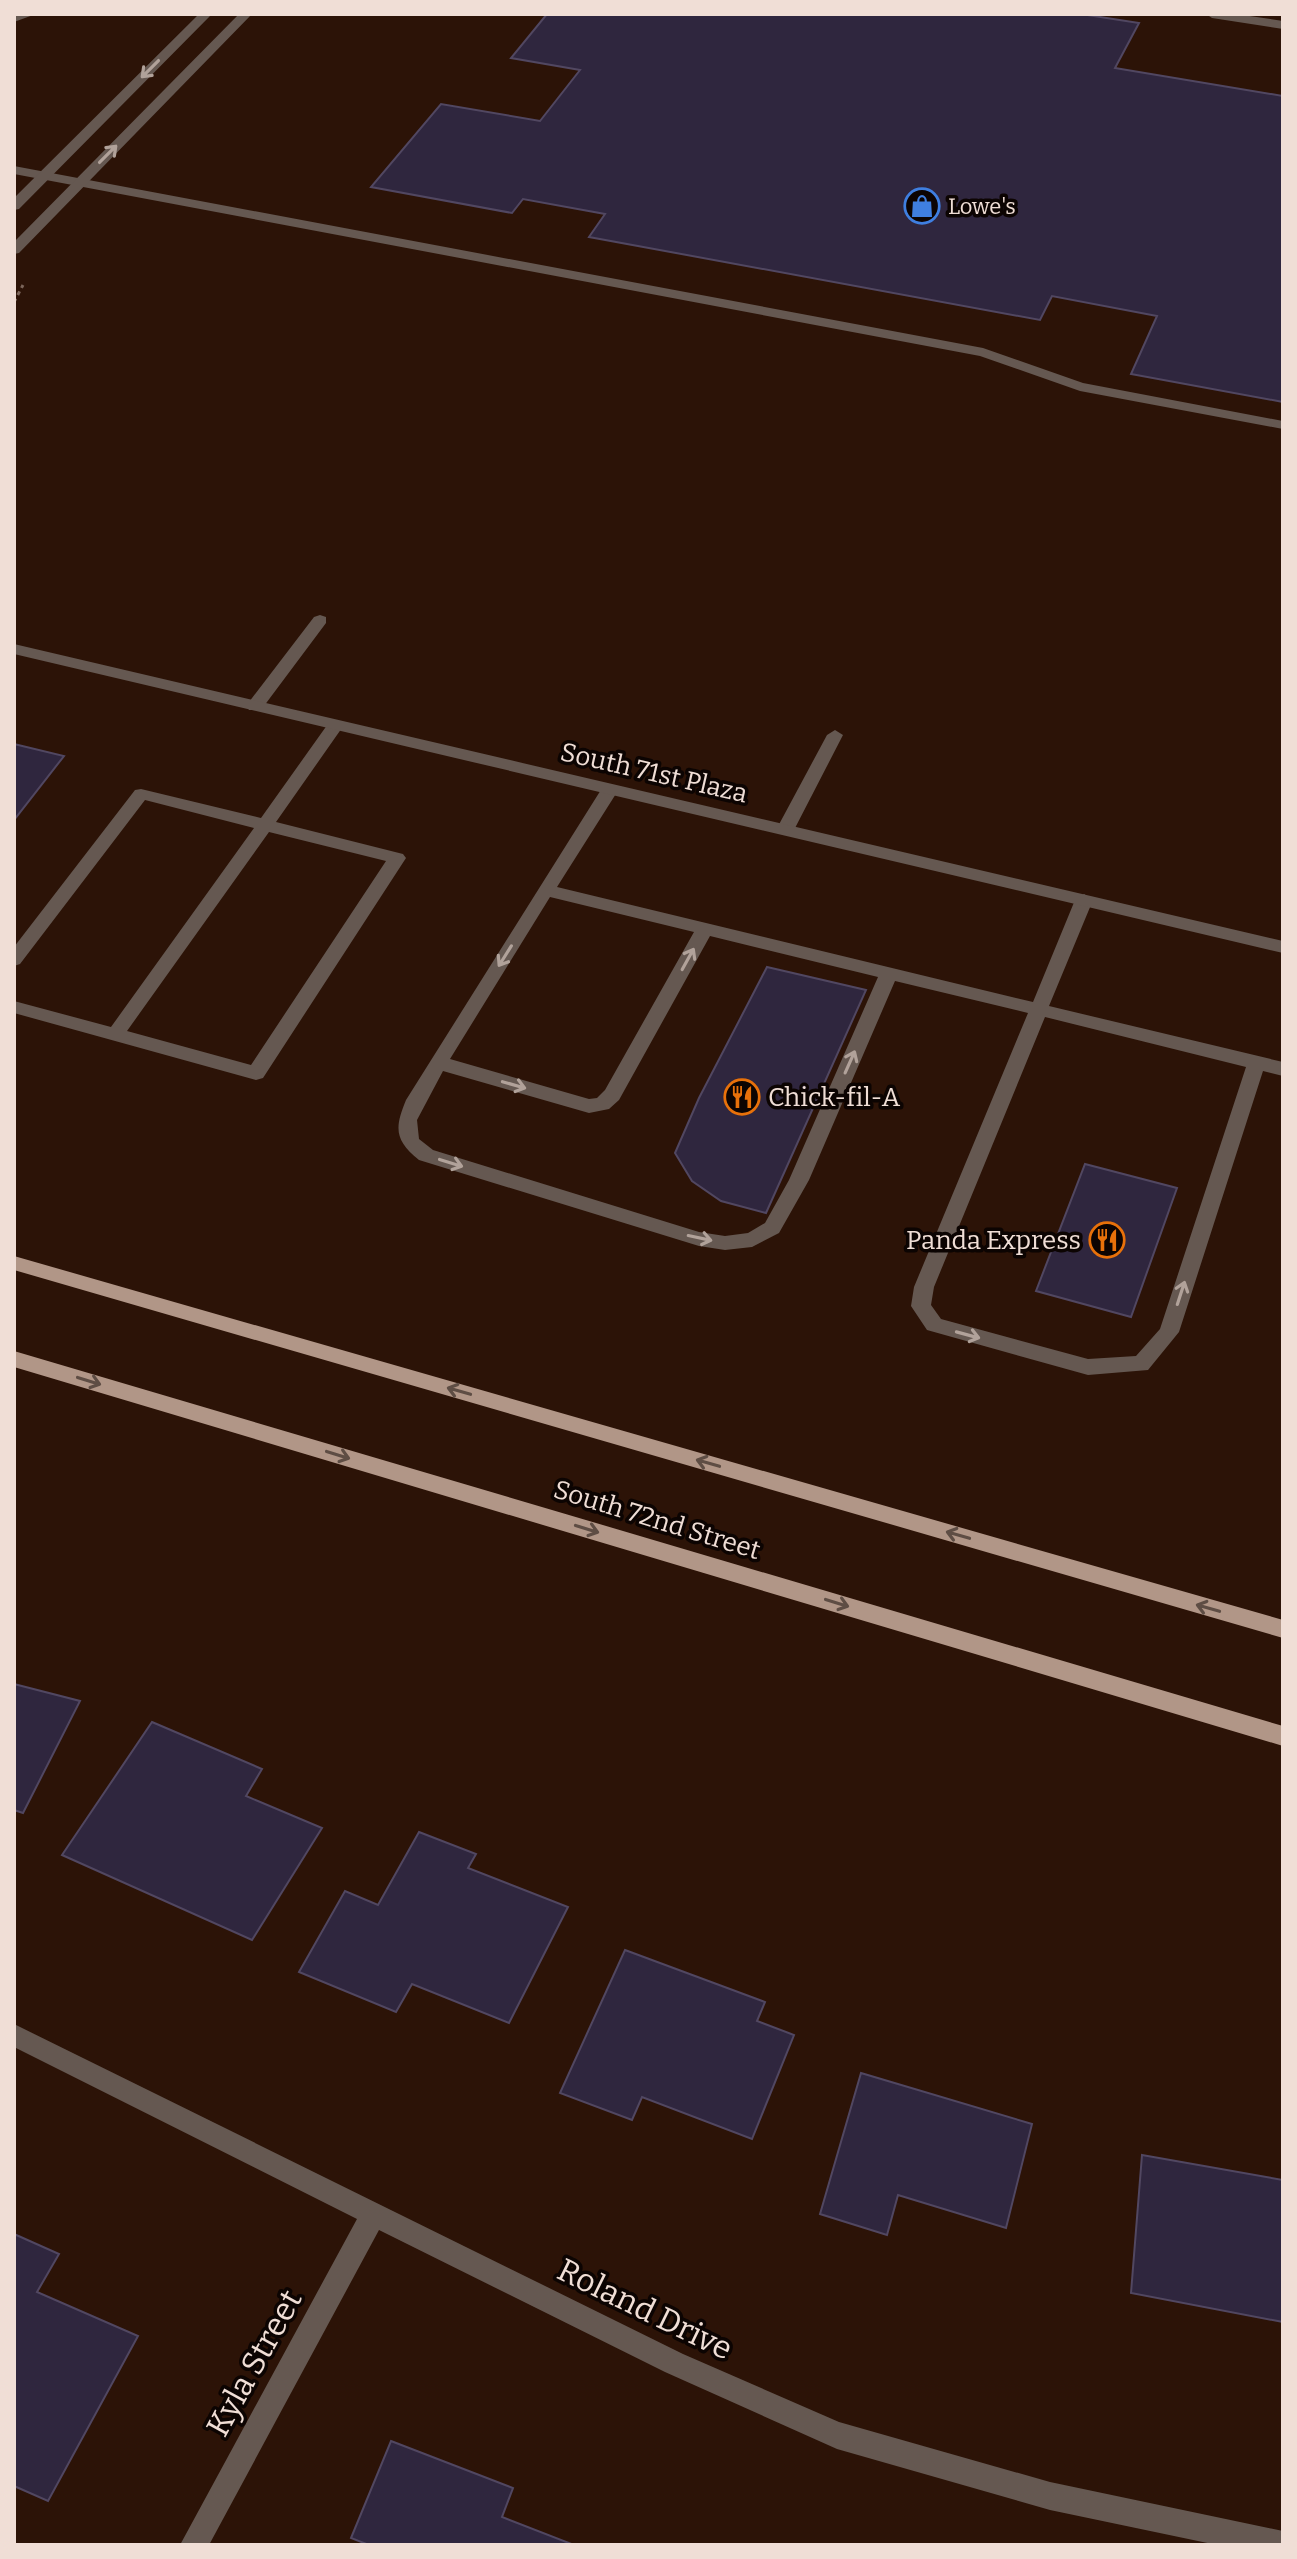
<svg xmlns="http://www.w3.org/2000/svg" width="1297" height="2559" font-family="Bitter,serif">
  <style>
    .building { fill: #2f263e; stroke: #514761; stroke-width: 2 }
    .lines { fill: none; stroke-linecap: round; stroke-linejoin: round }
    .path { stroke: #7b655a; stroke-width: 3; stroke-dasharray: 4 4; stroke-linecap: butt }
    .service { fill: #655851; fill-rule: evenodd }
    .minor { fill: #655851; fill-rule: evenodd }
    .primary { fill: #b19687; fill-rule: evenodd }
    .oneway { stroke: #b1a29a }
    .oneway2 { stroke: #5e4d44 }
    .labels { text-anchor: middle; dominant-baseline: central; stroke-width: 7; stroke-linejoin: round; paint-order: stroke }
    .far-poi-label { font-size: 22px; fill: #f0ded6; stroke: #0c0402; text-anchor: start }
    .street-label { font-size: 26px; fill: #f0ded6; stroke: #0c0402 }
    .poi-label { font-size: 26px; fill: #f0ded6; stroke: #0c0402; text-anchor: start }
    .near-street-label { font-size: 32px; fill: #f0ded6; stroke: #0c0402 }
  </style>
  <rect width="100%" height="100%" fill="#2c1307"/>
  <path class="building" d="M547,14H1081L1139,23L1115,68L1283,96V402L1131,374L1157,316L1052,296L1040,320L589,237L605,214L523,199L512,213L371,187L441,104L540,121L580,70L511,58Z
    M14,744L64,756L14,820Z
    M767,967L866,990L766,1213L721,1201L692,1181L675,1153L699,1098Z
    M1085,1164L1177,1188L1131,1317L1036,1291Z
    M14,1684L80,1701L23,1813L14,1810Z
    M152,1722L262,1769L246,1796L322,1828L252,1940L62,1855Z
    M419,1832L476,1854L468,1868L568,1907L509,2023L412,1984L396,2012L299,1972L345,1891L378,1905Z
    M625,1950L765,2002L757,2021L794,2035L752,2139L642,2097L632,2120L560,2093Z
    M861,2073L1032,2124L1006,2228L898,2195L887,2235L820,2214Z
    M1142,2155L1283,2180V2322L1131,2293Z
    M14,2234L59,2254L37,2292L138,2336L48,2501L14,2486Z
    M391,2441L513,2488L502,2517L574,2545H369L351,2538Z"/>
  <g class="lines">
    <path class="path" d="M14,302L23,285"/>
    <path class="service" d="M14,14H36L14,22Z
      M1206,14H1236L1283,21V29L1212,18Z
      M14,166L983,348L1083,383L1283,421V429L1080,391L980,356L14,174Z
      M320,615L326,617V623L261,710H249L247,706L249,702L314,617Z
      M336,720L344,725L276,822L403,854L406,858L263,1078L256,1080L14,1013V1001L111,1027L254,828L145,800L20,964L14,966V947L135,790L141,789L261,818L330,721ZM269,832L386,861L251,1065L127,1031Z
      M835,730L843,735L794,830L791,834H779L776,830L827,735Z
      M610,784L619,789L557,887L1033,1002L1075,900L1084,894L1093,900L1049,1006L1283,1062V1076L1263,1071L1179,1332L1148,1370L1088,1375L927,1330L911,1306L914,1287L1028,1013L895,981L809,1180L779,1233L752,1247L725,1250L699,1246L419,1160C395,1140 394,1129 406,1100L604,785ZM550,897L694,932L605,1090L597,1098L589,1099L450,1059ZM710,936L878,977L789,1180L765,1223L748,1233L725,1236L699,1232L433,1150L419,1139L417,1120L443,1071L589,1113L609,1109L619,1100ZM1045,1017L1246,1067L1160,1329L1136,1356L1088,1359L941,1319L931,1305L934,1287Z"/>
    <path class="minor" d="M199,14H212L19,209L14,210V198Z
      M239,14H252L19,253L14,254V242Z
      M14,644L1283,941V953L14,654Z
      M14,2024L683,2354L839,2422L1050,2482L1283,2531V2545H1217L1050,2510L837,2449L665,2372L379,2230L209,2545H180L357,2219L14,2047Z"/>
    <path class="primary" d="M14,1256L1283,1620V1638L14,1270Z
      M14,1351L1283,1726V1746L14,1367Z"/>
  </g>
  <defs><path id="oneway-shaft" d="M-6 0H5M1.5-3L5.5 0L1.5 3" fill="none" stroke-width="1.6" stroke-linecap="round" stroke-linejoin="round" transform="scale(2)"/></defs>
  <g class="oneway">
    <use href="#oneway-shaft" transform="translate(150 69) rotate(135)"/>
    <use href="#oneway-shaft" transform="translate(108 154) rotate(-45)"/>
    <use href="#oneway-shaft" transform="translate(505 956) rotate(122)"/>
    <use href="#oneway-shaft" transform="translate(688 959) rotate(-61)"/>
    <use href="#oneway-shaft" transform="translate(850 1062) rotate(-66)"/>
    <use href="#oneway-shaft" transform="translate(514 1085) rotate(16)"/>
    <use href="#oneway-shaft" transform="translate(451 1163) rotate(17)"/>
    <use href="#oneway-shaft" transform="translate(700 1238) rotate(12)"/>
    <use href="#oneway-shaft" transform="translate(1181 1293) rotate(-72)"/>
    <use href="#oneway-shaft" transform="translate(968 1335) rotate(15)"/>
  </g>
  <g class="oneway2">
    <use href="#oneway-shaft" transform="translate(89 1381) rotate(17)"/>
    <use href="#oneway-shaft" transform="translate(459 1391) rotate(-164)"/>
    <use href="#oneway-shaft" transform="translate(338 1455) rotate(17)"/>
    <use href="#oneway-shaft" transform="translate(708 1463) rotate(-164)"/>
    <use href="#oneway-shaft" transform="translate(587 1529) rotate(17)"/>
    <use href="#oneway-shaft" transform="translate(958 1535) rotate(-164)"/>
    <use href="#oneway-shaft" transform="translate(837 1603) rotate(17)"/>
    <use href="#oneway-shaft" transform="translate(1208 1608) rotate(-164)"/>
  </g>
  <defs>
    <symbol id="shop-ring" viewBox="-11 -11 22 22"><circle r="9.5" fill="#0c0402" stroke="#3f7fe0" stroke-width="1.5"/><path d="M-5-2.5h2.3a2.7 3.5 0 0 1 5.4 0H5L5.5 6h-11ZM-1.5-2.5h3a1.5 2.3 0 0 0-3 0Z" fill="#3f7fe0"/></symbol>
    <symbol id="restaurant-ring" viewBox="-11 -11 22 22"><circle r="9.5" fill="#0c0402" stroke="#e8710a" stroke-width="1.5"/><path d="M-5-6h1v4h1v-4h1v4h1v-4h1v5L-1.5 .5V6h-2V.5L-5-1ZM5-6V6H3V1.5H1.5Q1.5-4 5-6Z" fill="#e8710a"/></symbol>
  </defs>
  <g fill-rule="evenodd">
    <use href="#shop-ring" x="902" y="186" width="40" height="40"/>
    <use href="#restaurant-ring" x="722" y="1077" width="40" height="40"/>
    <use href="#restaurant-ring" x="1087" y="1220" width="40" height="40"/>
  </g>
  <g class="labels">
    <g class="far-poi-label">
      <text x="948" y="206">Lowe's</text>
    </g>
    <g class="street-label">
      <text transform="translate(654 773) rotate(13)">South 71st Plaza</text>
      <text transform="translate(657 1520) rotate(17)">South 72nd Street</text>
    </g>
    <g class="poi-label">
      <text x="768" y="1097">Chick-fil-A</text>
      <text x="1081" y="1240" text-anchor="end">Panda Express</text>
    </g>
    <g class="near-street-label">
      <text transform="translate(645 2309) rotate(26)">Roland Drive</text>
      <text transform="translate(254 2363) rotate(-61)">Kyla Street</text>
    </g>
  </g>
  <rect width="1297" height="2559" fill="none" stroke="#f0ded6" stroke-width="32"/>
</svg>
